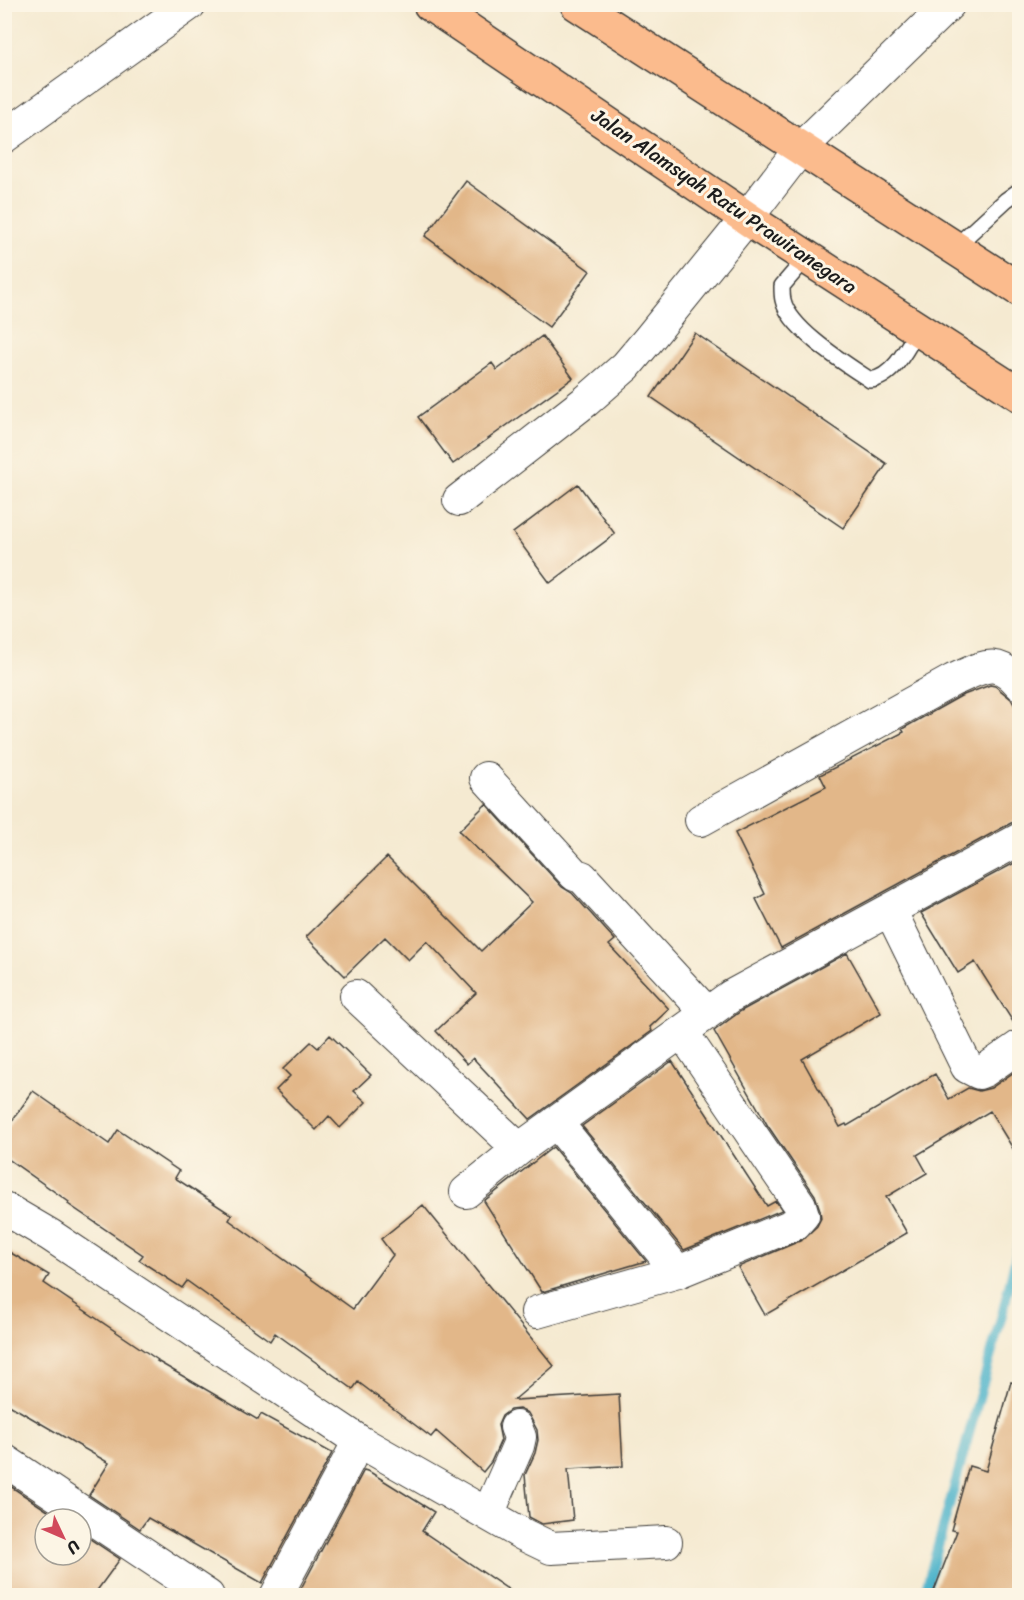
<svg xmlns="http://www.w3.org/2000/svg" width="1024" height="1600" font-family="Sriracha,sans-serif">
  <style>
    .lines { fill: none; stroke-linecap: round; stroke-linejoin: round }
    .stream { stroke: #4cb2ca; stroke-width: 10 }
    .building { fill: #e2b789 }
    .lane-casing { stroke: #3d3b37; stroke-width: 18 }
    .street-casing { stroke: #3d3b37; stroke-width: 34 }
    .highway-casing { stroke: #3d3b37; stroke-width: 36 }
    .lane { stroke: #fff; stroke-width: 15 }
    .street { stroke: #fff; stroke-width: 32 }
    .highway { stroke: #fbbb8d; stroke-width: 33 }
    .labels { text-anchor: middle; dominant-baseline: central; stroke-width: 6; stroke-linejoin: round; paint-order: stroke }
    .street-label { font-size: 20px; fill: #1c1c1c; stroke: #fcf5e5 }
  </style>
  <rect width="100%" height="100%" fill="#fcf5e5"/>
  <filter id="ink" filterUnits="userSpaceOnUse"><feTurbulence type="fractalNoise" baseFrequency=".0167" numOctaves="2"/><feDisplacementMap in="SourceGraphic" scale="12" xChannelSelector="R" yChannelSelector="G"/><feConvolveMatrix kernelMatrix="1 2 1 2 8 2 1 2 1" color-interpolation-filters="sRGB"/></filter>
  <filter id="wash" filterUnits="userSpaceOnUse"><feTurbulence type="fractalNoise" baseFrequency=".008" numOctaves="4" result="noise"/><feDisplacementMap in="SourceGraphic" scale="24" xChannelSelector="R" yChannelSelector="G"/><feGaussianBlur stdDeviation="1.35" result="paint"/><feColorMatrix in="noise" values="0 0 0 0 0 0 0 0 0 0 0 0 0 0 0 0 0 1.4 0 .05"/><feComposite in="paint" operator="in"/></filter>
  <g filter="url(#wash)">
    <rect width="100%" height="100%" fill="#f5ead1"/>
    <g class="lines">
      <path class="stream" d="M924,1596L1003,1311L1020,1240"/>
    </g>
    <g id="blocks">
      <path class="building" d="M466,181L590,271L549,327L425,236Z
        M695,333L887,464L843,528L651,397Z
        M542,336L573,378L453,464L418,417L492,363L497,370Z
        M578,484L615,534L550,583L513,533Z
        M990,685L995,686L1011,699L1020,715V821L1011,823L781,948L756,899L765,894L735,833L826,787L820,775L904,732L902,729L961,696Z
        M486,804L562,887L572,893L615,940L609,945L669,1009L650,1027L652,1031L530,1119L473,1058L467,1064L436,1031L476,993L427,941L408,960L385,937L345,976L306,937L387,857L481,951L532,902L459,831Z
        M1020,860V1028H1017L975,962L958,973L921,913Z
        M847,953L881,1013L802,1059L840,1127L846,1124L847,1126L935,1074L949,1099L968,1088L979,1091L991,1088L1020,1068V1160L990,1111L917,1155L927,1173L886,1197L907,1233L765,1315L738,1267L802,1240L817,1226L821,1218L820,1210L815,1195L768,1126L714,1031L741,1011Z
        M330,1035L371,1075L354,1091L366,1102L340,1128L329,1116L316,1130L276,1090L290,1076L283,1069L311,1042L318,1048Z
        M672,1061L767,1206L776,1201L782,1210L684,1250L582,1126Z
        M33,1091L109,1144L118,1130L179,1171L175,1178L232,1215L229,1220L353,1309L393,1255L381,1239L423,1205L554,1366L514,1400L619,1394L623,1466L568,1469L573,1520L542,1524L529,1517L525,1475L535,1453L538,1440L537,1430L528,1413L519,1409L510,1410L502,1416L498,1425L501,1440L491,1462L483,1472L436,1431L431,1437L358,1382L353,1389L275,1333L270,1341L187,1281L182,1288L139,1260L143,1255L68,1204L69,1202L4,1156V1132Z
        M553,1147L646,1261L542,1292L484,1201Z
        M4,1249L49,1275L44,1283L158,1360L157,1361L258,1420L261,1414L332,1453L262,1583L148,1518L140,1529L89,1495L109,1463L4,1402Z
        M1011,1382L1020,1384V1596H932L957,1531L951,1530L969,1466L986,1471Z
        M364,1470L370,1472L434,1512L422,1531L518,1596H297Z
        M4,1482L60,1519H45V1555H81V1533L120,1559L93,1596H4Z"/>
    </g>
  </g>
  <g filter="url(#ink)">
    <use href="#blocks" fill-opacity="0" stroke="#3d3b37" stroke-width="1.5"/>
    <g class="lines">
      <defs>
        <path id="lane" d="M954,248L1006,200L1020,190
          M807,257L782,286C782,291 782,296 783,300C789,329 846,364 870,380C893,378 908,347 918,329"/>
        <path id="street" d="M4,137L190,4
          M459,500L586,401L626,366L648,340L747,218L800,149L949,4
          M486,778L575,875L582,877L707,1013
          M701,820L953,680C982,668 995,655 1020,684
          M890,910L967,1067L979,1073L984,1071L1020,1046
          M356,996L519,1149
          M556,1122L678,1272L795,1224L803,1215L800,1205L682,1032
          M466,1192L519,1149L731,996L1020,839
          M4,1208L50,1235L359,1441L524,1535L551,1548L666,1542
          M537,1312L678,1272
          M4,1460L208,1596
          M488,1514L518,1446L520,1437L516,1427
          M276,1596L359,1441"/>
        <path id="highway" d="M430,4L763,229L1020,395
          M577,4L1020,290"/>
      </defs>
      <use href="#lane" class="lane-casing"/>
      <use href="#street" class="street-casing"/>
      <use href="#highway" class="highway-casing"/>
      <use href="#lane" class="lane"/>
      <use href="#street" class="street"/>
      <use href="#highway" class="highway"/>
    </g>
  </g>
  <g class="labels">
    <g class="street-label">
      <text transform="translate(724 201) rotate(34)">Jalan Alamsyah Ratu Prawiranegara</text>
    </g>
  </g>
  <rect width="1024" height="1600" fill="none" stroke="#fcf5e5" stroke-width="24"/>
  <g transform="translate(63 1537) rotate(134)"><circle r="28" fill="#fcf5e5" stroke="#a29e95" stroke-width="1.5"/>
  <path d="M0-4.5L10 22L0 15L-10 22Z" fill="#d1495b"/>
  <text y="-9" font-size="16" font-weight="bold" text-anchor="middle" fill="#1c1c1c">U</text>
  </g>
</svg>
